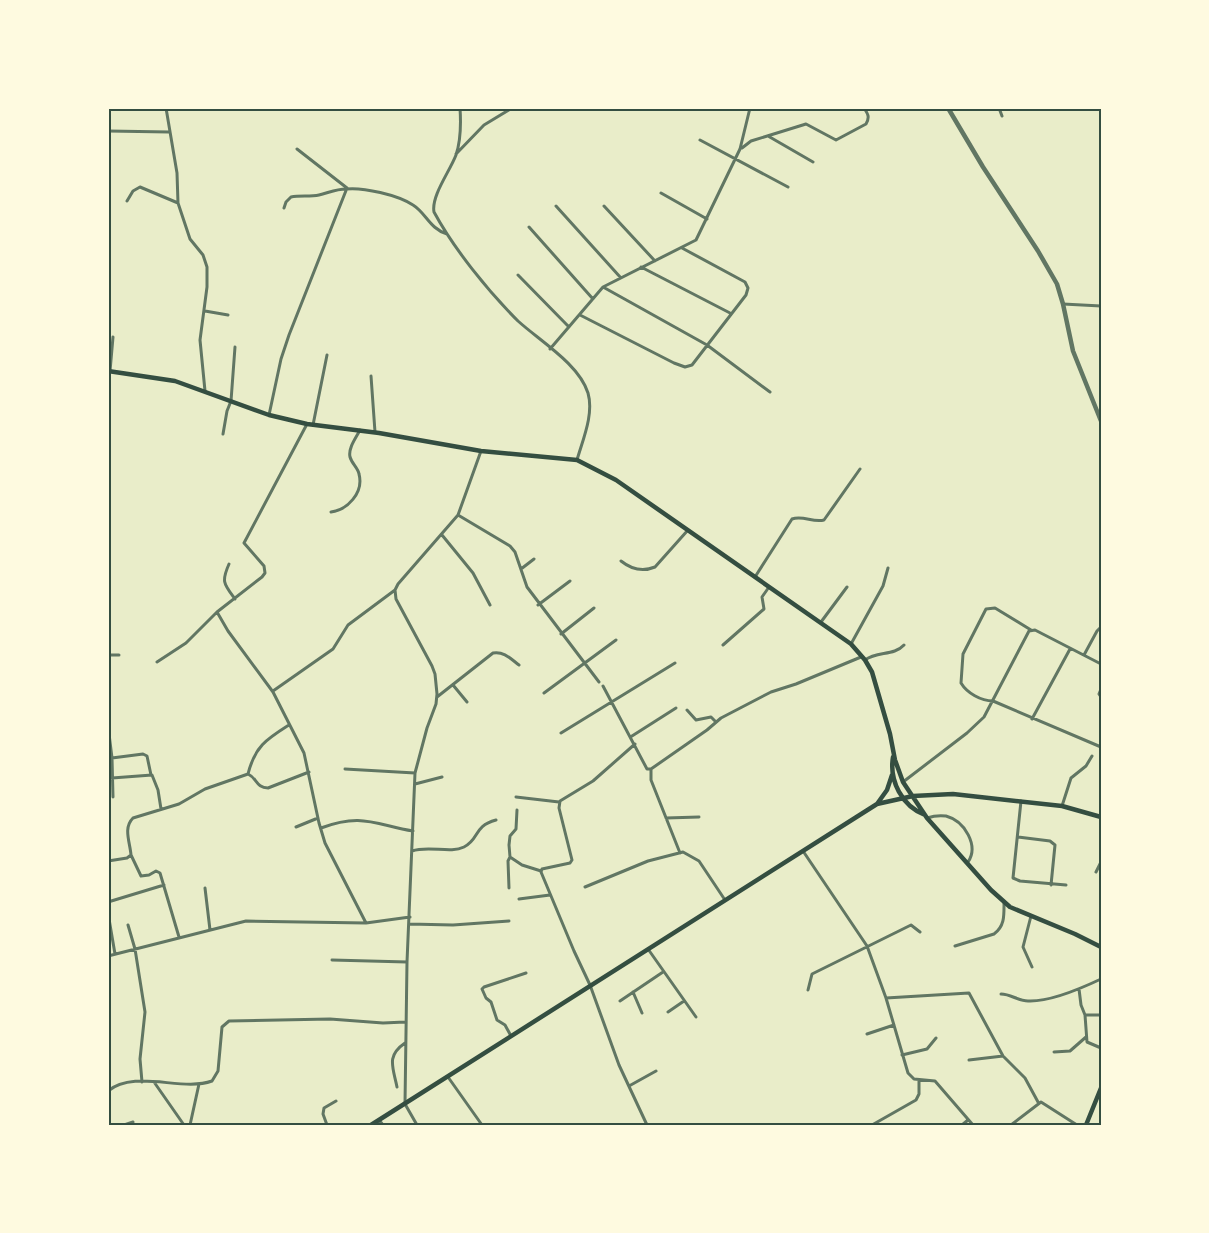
<svg xmlns="http://www.w3.org/2000/svg" width="1209" height="1233" font-family="'DejaVu Sans',sans-serif">
  <style>
    .lines { fill: none; stroke-linecap: round; stroke-linejoin: round }
    .minor { stroke: #617663; stroke-width: 3 }
    .tertiary { stroke: #617663; stroke-width: 4.5 }
    .secondary { stroke: #344e41; stroke-width: 4.5 }
    .neatline { fill: none; stroke: #344e41; stroke-width: 2 }
  </style>
  <rect width="100%" height="100%" fill="#e9edc9"/>
  <g class="lines">
    <path class="minor" d="M166,108L177,173L178,203L190,239L203,255L207,267V287L200,340L205,391
      M460,108C461,123 461,140 456,155C450,171 431,196 434,212C454,249 488,291 518,321C540,341 579,364 588,393C594,414 583,439 577,460
      M999,108L1002,116
      M108,131L169,132
      M768,136L813,162
      M700,140L788,187
      M742,148L751,141L806,124L836,140L866,124C870,117 868,114 864,108
      M456,154L484,125L512,108
      M661,193L707,219
      M127,201L133,191L140,187L178,203
      M556,206L621,278
      M604,206L655,261
      M284,208L286,202L291,197C300,195 310,197 319,195C328,193 336,189 346,189C363,187 398,195 413,205C426,213 430,229 447,234
      M529,227L593,299
      M641,267L730,313
      M518,275L569,327
      M603,287L707,345L770,392
      M1063,304L1101,306
      M205,311L228,315
      M580,315L674,363L685,367L692,365L746,295L748,288L745,282L682,248
      M550,349L603,287L696,240L740,149L750,108
      M110,371L113,337
      M371,376L375,432
      M269,415L281,359L289,335L347,188L297,149
      M307,424L244,543L264,566L265,573L262,577L217,612L228,631L273,692L304,753L319,823L325,843L366,923
      M313,425L327,355
      M223,434L227,411L231,401L235,347
      M331,512C347,510 364,493 359,474C358,468 352,464 350,457C348,448 356,438 360,430
      M458,515L510,546L515,552L527,587L599,682
      M442,535L473,573L490,605
      M621,561C631,569 643,572 655,567L688,530
      M229,564C221,582 224,584 235,599
      M521,569L534,559
      M755,577L792,519C803,515 813,523 824,520L860,469
      M538,605L570,581
      M821,622L847,587
      M1031,630L995,608L986,609L963,654L961,683C967,693 981,701 993,701L1101,747
      M561,634L594,608
      M851,644L883,586L888,568
      M723,645L764,609L762,597L769,587
      M108,655H119
      M1084,655L1097,631L1101,627
      M865,660C877,651 894,656 904,645
      M157,662L186,643L217,612
      M453,685L467,702
      M603,686L647,769H651L707,730L721,718L771,692L796,684L861,657
      M1101,689L1099,694L1101,697
      M273,691L333,649L348,625L395,590
      M544,693L616,640
      M437,697L493,653C504,651 511,659 519,665
      M687,710L696,720L711,717L716,722
      M1032,719L1070,649
      M108,726L112,758L113,797
      M561,733L675,663
      M632,736L676,708
      M635,744L593,781L560,801L559,808L572,860L570,863L542,869L541,872L574,951L590,985L619,1065L647,1125
      M112,758L143,754L147,756L151,775
      M345,769L415,773
      M651,770V780L680,853
      M248,774C257,778 256,788 268,788L309,772
      M248,774C255,746 267,739 289,725
      M112,778L152,775L158,790L161,809
      M903,782L967,733L984,717L1029,631L1035,630L1101,664
      M415,784L442,777
      M516,797L559,802
      M1021,801L1013,878L1020,881L1066,885
      M1062,806L1071,778L1086,766L1092,756
      M517,810L516,829L510,836L509,845L510,857L522,865L541,871
      M666,818L699,817
      M927,818C933,816 939,815 946,816C965,821 979,846 968,862
      M296,827L318,818
      M321,828C361,813 374,824 413,831
      M1018,837L1050,841L1055,845L1051,885
      M412,851C429,845 450,854 464,847C480,839 473,826 496,820
      M803,851L867,946L886,998L908,1073L914,1079L935,1081L973,1125
      M131,855L141,876L149,875L156,871L160,873L179,937
      M108,861L127,858L131,855C130,842 123,828 133,818L179,804L205,789L248,774
      M1096,872L1101,862
      M585,887L648,861L683,852L699,861L725,900
      M205,888L210,930
      M509,888L508,861L510,857
      M519,899L550,895
      M108,902L164,885
      M108,913L115,954
      M1031,916L1023,947L1032,967
      M409,924L453,925L509,921
      M128,925L135,949L145,1012L140,1059L142,1082
      M955,946L994,934C1005,926 1004,915 1004,902
      M648,949L696,1017
      M108,956L246,921L366,923L410,917
      M332,960L407,962
      M1079,989L1081,1005L1085,1015L1087,1042L1101,1048
      M808,990L812,974L911,925L920,932
      M633,992L642,1013
      M1001,994C1011,994 1018,1001 1028,1001C1049,1002 1082,988 1101,979
      M886,998L969,993L1003,1056L1025,1078L1038,1102
      M620,1001L663,972
      M668,1012L684,1001
      M1085,1015H1101
      M867,1034L894,1025
      M511,1036L505,1025L497,1020L491,1002L486,998L482,989L484,987L526,973
      M1054,1052L1070,1051L1086,1037
      M902,1055L927,1049L936,1038
      M969,1060L1003,1056
      M448,1077L482,1125
      M154,1082L184,1125
      M629,1086L656,1071
      M397,1087C393,1067 386,1056 405,1043
      M108,1091C135,1069 182,1092 212,1081L218,1071L222,1027L229,1021L330,1019L383,1023L405,1022
      M379,1120L383,1125
      M124,1125L133,1122
      M190,1125L199,1084
      M327,1125L323,1114L324,1108L336,1101
      M417,1125L405,1104L407,962L415,773L427,728L436,704L437,694L435,674L432,666L396,599L395,590L398,584L458,515L481,451
      M872,1125L916,1100L919,1094V1080
      M962,1125L968,1120
      M1011,1125L1041,1102L1077,1125"/>
    <path class="tertiary" d="M948,108L983,167L1038,251L1057,284L1063,304L1073,351L1101,421"/>
    <path class="secondary" d="M108,371L175,381L269,415L307,424L379,433L481,451L577,460L616,480L851,644L865,660L872,672L890,734L895,760L903,782L927,818L991,890L1010,907L1075,934L1101,947
      M893,757C889,781 902,806 925,815
      M877,804L887,790L892,775
      M371,1125L877,804L913,796L953,794L1062,806L1101,817
      M1086,1125L1101,1088"/>
  </g>
  <rect width="1209" height="1233" fill="none" stroke="#fefae0" stroke-width="219"/>
  <rect x="110" y="110" width="990" height="1014" class="neatline"/>
</svg>
